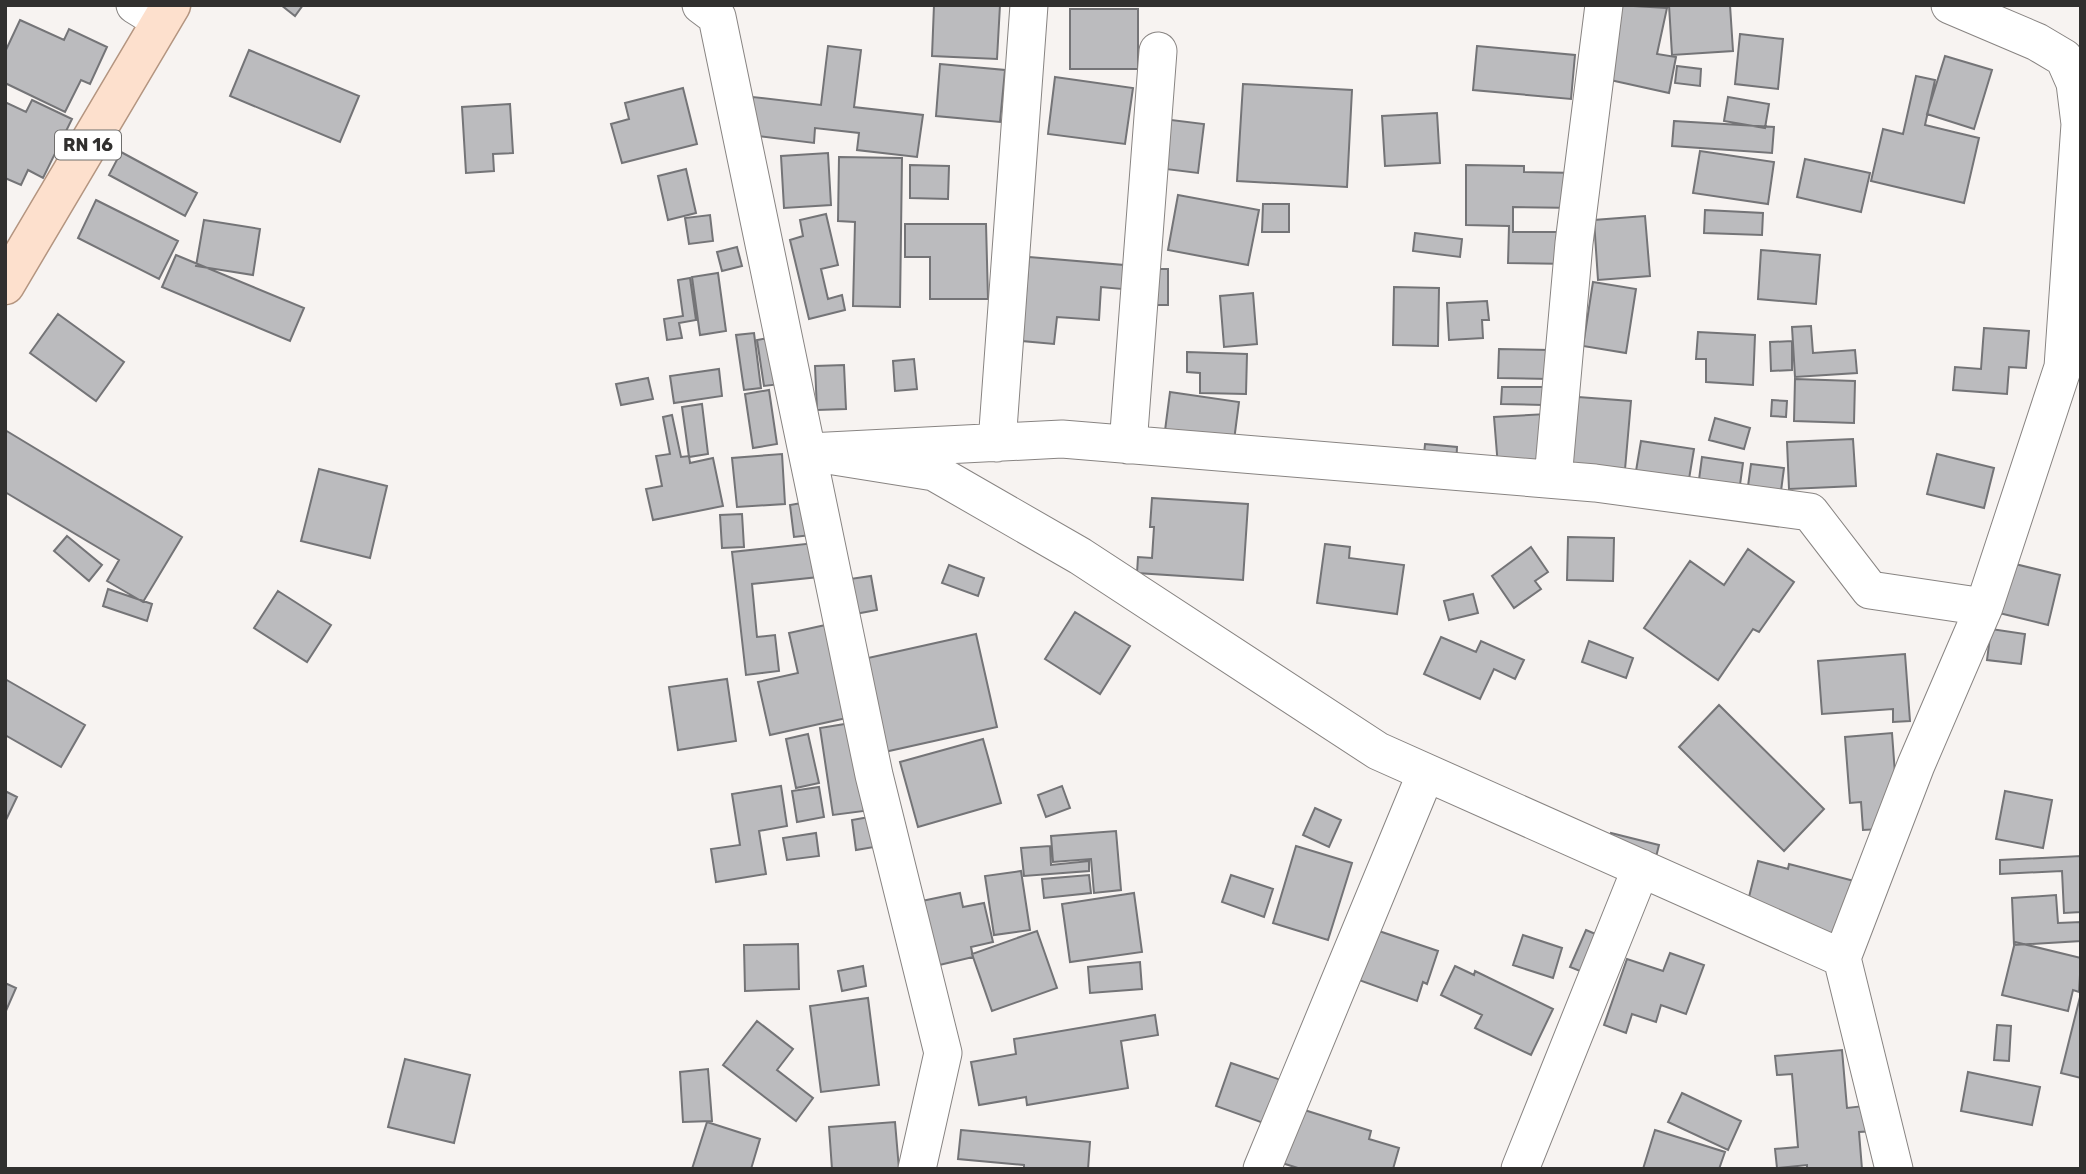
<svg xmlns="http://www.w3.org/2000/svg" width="2086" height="1174" font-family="Rubik,sans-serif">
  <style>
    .building { fill: #bbbbbe; stroke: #747477; stroke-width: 2 }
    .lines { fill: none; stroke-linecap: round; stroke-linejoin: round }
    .minor-casing { stroke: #888482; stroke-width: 39 }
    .primary-casing { stroke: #b49580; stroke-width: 41 }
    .minor { stroke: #fff; stroke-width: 37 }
    .primary { stroke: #fde0cd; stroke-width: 38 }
    .labels { text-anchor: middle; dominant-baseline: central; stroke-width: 6; stroke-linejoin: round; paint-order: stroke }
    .shield { fill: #fff; stroke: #6f6e6d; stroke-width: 2 }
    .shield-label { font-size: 18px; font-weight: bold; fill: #31302f }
  </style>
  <rect width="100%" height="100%" fill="#f7f3f1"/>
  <path class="building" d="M281,5H303L295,16Z
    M934,5H1000L997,59L932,56Z
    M1617,5L1667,8L1657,54L1676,57L1669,93L1601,78Z
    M1669,5H1730L1733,51L1672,55Z
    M1070,9H1138V69H1070Z
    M20,20L64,40L69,29L107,47L90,84L81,80L65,112L5,83V52Z
    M1740,34L1783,39L1778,89L1735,84Z
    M828,46L861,50L854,107L923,115L917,157L857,150L859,133L815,128L814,143L749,135L753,97L821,105Z
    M1477,46L1575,55L1571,99L1473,90Z
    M249,50L359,96L340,142L230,96Z
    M1945,56L1992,70L1974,129L1927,114Z
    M940,64L1005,70L1000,122L936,116Z
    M1677,66L1701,69L1700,86L1675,83Z
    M1916,76L1935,80L1925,125L1979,138L1964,203L1871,181L1883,129L1903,134Z
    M1055,77L1133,88L1125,144L1048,134Z
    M1243,84L1352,90L1347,187L1237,181Z
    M683,88L697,144L622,163L611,124L629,119L625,103Z
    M1728,97L1769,104L1765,128L1724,121Z
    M32,100L72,119L43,178L28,170L21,185L5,178V102L26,112Z
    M510,104L513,153L493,154L494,171L466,173L462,107Z
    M1437,113L1440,163L1385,166L1382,116Z
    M1155,118L1204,124L1198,173L1149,167Z
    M1674,121L1774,127L1772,153L1672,146Z
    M1700,151L1774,162L1768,204L1693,193Z
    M121,152L197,193L185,216L109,175Z
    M828,153L831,205L784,208L781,156Z
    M839,157L902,158L900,307L853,306L855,222L838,221Z
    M1805,159L1870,173L1861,212L1797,197Z
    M910,165L949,166L948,199L910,198Z
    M1466,165L1524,166V172L1578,173L1577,208L1513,207V232H1571V264L1508,263L1509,226L1466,225Z
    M686,169L696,213L668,220L658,176Z
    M1178,195L1259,210L1248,265L1168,250Z
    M96,200L178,241L159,279L78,238Z
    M1263,204H1289V232H1262Z
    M1705,210L1763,213L1762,235L1704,233Z
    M826,214L838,265L821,269L828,299L842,295L845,310L809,319L790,240L803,236L800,220Z
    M710,215L713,241L689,244L685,218Z
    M1645,216L1650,276L1598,280L1594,220Z
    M204,220L260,229L253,275L196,266Z
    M905,224H986L988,299H930V257H905Z
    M1415,233L1462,239L1460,257L1413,251Z
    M737,247L742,266L722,271L717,252Z
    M1761,250L1820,255L1816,304L1758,299Z
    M176,255L304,308L290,341L162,287Z
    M1029,257L1124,265L1122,289L1101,287L1099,320L1057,317L1054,344L1022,341Z
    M1145,269H1168V305H1145Z
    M718,273L726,331L700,335L692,277Z
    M690,278L696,320L679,323L682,338L667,340L664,319L683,316L678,280Z
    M1593,282L1636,289L1626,353L1583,346Z
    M1394,287L1439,288L1438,346L1393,345Z
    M1253,293L1257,344L1224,347L1220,296Z
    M1487,301L1489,320H1482L1483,338L1449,340L1447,303Z
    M58,314L124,362L96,401L30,353Z
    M1811,326L1813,353L1855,350L1857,373L1795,377L1792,327Z
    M1984,328L2029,331L2026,368L2009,367L2007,394L1953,390L1955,367L1981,369Z
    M1698,332L1755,335L1753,385L1706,382V359H1696Z
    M754,333L761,388L744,390L736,335Z
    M774,337L781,384L764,386L757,340Z
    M1792,341V370L1771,371L1770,342Z
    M1499,349L1550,350L1549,379L1498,378Z
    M1187,352L1247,354L1246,394L1200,393V373L1187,372Z
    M914,359L917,389L895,391L893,361Z
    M844,365L846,409L817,410L815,366Z
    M719,369L722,396L674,403L670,376Z
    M648,378L653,399L621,405L616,384Z
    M1795,379L1855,381L1854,423L1794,421Z
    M1502,387H1544L1543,405L1501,404Z
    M769,390L777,444L753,448L745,394Z
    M1170,392L1239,402L1232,456L1163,446Z
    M1578,397L1631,401L1624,481L1559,475Z
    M1772,400L1787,401L1786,417L1771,416Z
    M702,404L708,454L689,457L682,407Z
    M1547,414L1551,476L1499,479L1494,417Z
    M672,415L681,457L689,456L690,463L713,458L723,506L653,520L646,489L662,486L656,456L670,454L663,417Z
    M1715,418L1750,428L1744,449L1709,440Z
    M5,430L182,537L143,602L107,581L119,560L5,492Z
    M1853,439L1856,486L1789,489L1787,442Z
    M1641,441L1694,449L1688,485L1635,477Z
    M1425,444L1457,447L1456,469L1423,466Z
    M782,454L785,504L737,507L732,458Z
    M1937,454L1994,468L1984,508L1927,494Z
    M1702,457L1743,463L1739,492L1698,487Z
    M1751,464L1784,468L1781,491L1748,486Z
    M319,469L387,486L370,558L301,541Z
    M1152,498L1248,504L1243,580L1137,573L1138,557L1152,558L1154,527H1150Z
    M807,502L811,535L794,537L790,505Z
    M742,514L744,547L722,548L720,515Z
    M67,536L102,565L89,581L54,551Z
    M1568,537L1614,538L1613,581L1567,580Z
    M824,542L828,576L752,584L757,637L775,635L779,671L746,675L732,552Z
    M1325,544L1350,547L1349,558L1404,565L1397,614L1317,603Z
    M1531,547L1548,572L1535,581L1541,589L1514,608L1492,576Z
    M1748,549L1794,582L1759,632L1753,629L1718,680L1644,628L1690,561L1724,585Z
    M2007,562L2060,575L2048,625L1995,612Z
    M949,565L984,578L978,596L942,583Z
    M871,576L877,610L855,614L850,579Z
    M108,589L152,604L147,621L103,606Z
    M278,591L331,625L307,662L254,628Z
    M1473,594L1478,613L1449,620L1444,601Z
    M1075,612L1130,646L1100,694L1045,659Z
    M830,624L851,717L770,735L758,682L798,673L789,633Z
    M1991,629L2025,634L2021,664L1987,660Z
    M976,634L997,727L880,753L859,660Z
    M1441,637L1476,652L1481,641L1524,660L1515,679L1494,669L1480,699L1424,674Z
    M1589,641L1633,658L1626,678L1582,662Z
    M1905,654L1910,721L1893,722V709L1822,714L1818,661Z
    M5,679L85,725L61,767L5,735Z
    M727,679L736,741L678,750L669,687Z
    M1719,705L1824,809L1784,851L1679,747Z
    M851,723L864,811L833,815L820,728Z
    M1892,733L1899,828L1863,830L1861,802L1850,803L1845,737Z
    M808,734L819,783L796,788L786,739Z
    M983,739L1001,803L918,827L900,762Z
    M781,786L787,826L759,831L766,874L716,882L711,849L740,845L732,794Z
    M1062,786L1070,808L1046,817L1038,795Z
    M819,787L824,817L797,822L792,791Z
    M5,791L17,797L5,822Z
    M2005,791L2052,800L2043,848L1996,839Z
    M1315,808L1341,820L1329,847L1303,835Z
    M875,816L880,846L856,850L852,820Z
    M1116,831L1121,890L1094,893L1091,859L1053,862L1051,836Z
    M816,833L819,856L787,860L783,838Z
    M1611,833L1659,845L1651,877L1603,866Z
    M1050,846L1051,865L1089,861V871L1024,876L1021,848Z
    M1296,846L1352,863L1328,940L1273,923Z
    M2081,856V912L2064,913L2062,871L2000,874V860Z
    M1758,861L1788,869L1789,864L1858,882L1842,946L1743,921Z
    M1021,871L1030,930L994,935L985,876Z
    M1089,875L1091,893L1044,898L1042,879Z
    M1231,875L1273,889L1264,917L1222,902Z
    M960,893L963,907L984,903L993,942L971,947L973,957L931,967L917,902Z
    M1134,893L1142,952L1070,962L1062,904Z
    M2056,895L2058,923L2081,922V941L2014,945L2012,898Z
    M1373,929L1438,951L1427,984L1423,982L1417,1001L1356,979Z
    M1586,930L1605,938L1590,975L1570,967Z
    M1037,931L1057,988L992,1011L972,954Z
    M1523,935L1562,948L1553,978L1513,965Z
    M2015,942L2081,958L2079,992L2073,990L2068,1011L2002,995Z
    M798,944L799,989L745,991L744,945Z
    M1670,953L1704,965L1686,1014L1661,1005L1656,1022L1632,1014L1626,1033L1604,1025L1627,959L1663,971Z
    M1140,962L1142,989L1090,993L1088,967Z
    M863,966L866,986L842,991L838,971Z
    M1455,966L1474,975L1475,971L1553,1009L1531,1055L1475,1028L1482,1015L1441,995Z
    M5,983L16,988L5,1013Z
    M2080,997H2081V1078L2061,1073Z
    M868,998L879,1085L821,1092L810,1006Z
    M1155,1015L1158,1035L1121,1041L1128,1088L1027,1105L1026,1097L979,1105L971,1062L1016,1054L1014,1039Z
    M757,1021L793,1049L777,1070L813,1098L796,1121L723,1065Z
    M1997,1025L2011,1026L2009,1061L1994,1060Z
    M1842,1050L1847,1108L1873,1105L1876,1131L1859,1132L1862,1169H1807V1165L1777,1168L1775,1149L1798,1147L1792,1074L1777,1075L1775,1056Z
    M405,1059L470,1075L454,1143L388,1127Z
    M1231,1063L1284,1081L1269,1125L1216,1106Z
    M708,1069L712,1121L683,1122L680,1072Z
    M1968,1072L2040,1087L2032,1125L1961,1111Z
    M1682,1093L1741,1121L1728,1150L1668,1122Z
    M1298,1108L1371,1131L1369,1139L1399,1148L1393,1169H1301L1282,1163Z
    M707,1122L760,1139L751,1169H692Z
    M895,1122L899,1169H832L829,1127Z
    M961,1130L1090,1142L1088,1169H1024V1165L958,1159Z
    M1655,1130L1725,1152L1719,1169H1643Z"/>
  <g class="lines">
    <defs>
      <path id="minor" d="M135,5L161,21
        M701,5L717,17L874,775L943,1053L917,1169
        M997,443L1029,5
        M1128,445L1158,51
        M1553,479L1574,243L1604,5
        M1842,958L1916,765L1984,607L2063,367L2080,124L2075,83L2064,58L2037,42L1950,5
        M1262,1169L1426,773
        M1520,1169L1641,868
        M1894,1169L1842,958L1378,751L1080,556L934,472L809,452L1062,439L1595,483L1810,512L1870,590L1984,607"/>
      <path id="primary" d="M5,285L171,5"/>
    </defs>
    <use href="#minor" class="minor-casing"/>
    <use href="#primary" class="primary-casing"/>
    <use href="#minor" class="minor"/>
    <use href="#primary" class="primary"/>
  </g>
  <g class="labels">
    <rect class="shield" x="55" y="130.5" width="66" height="29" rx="5"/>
    <g class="shield-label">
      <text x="88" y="145">RN 16</text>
    </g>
  </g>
  <rect width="2086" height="1174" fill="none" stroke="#31302f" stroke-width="14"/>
</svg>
